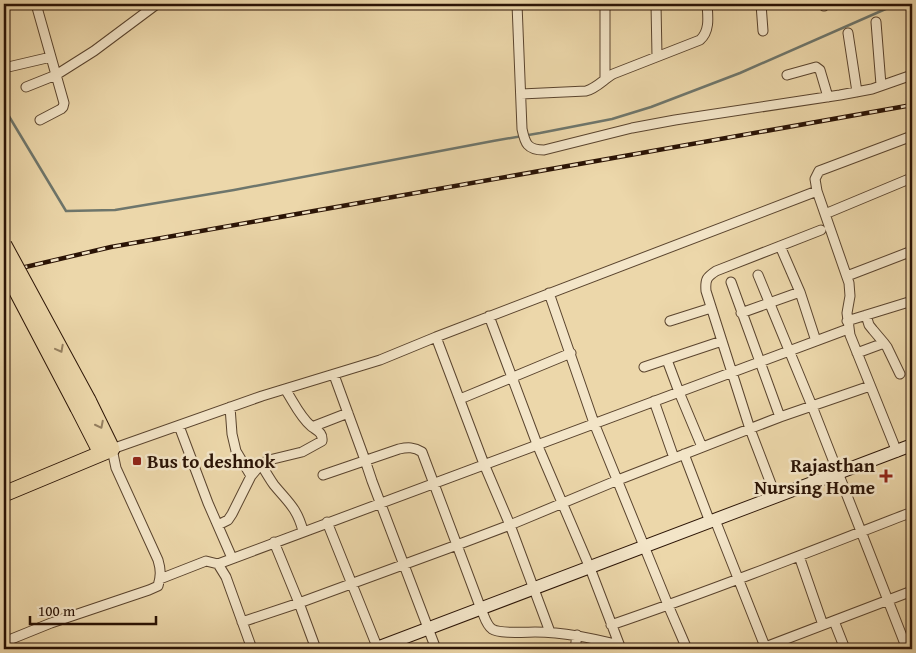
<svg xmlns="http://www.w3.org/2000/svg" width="916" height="653" font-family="'Gentium Book Plus',serif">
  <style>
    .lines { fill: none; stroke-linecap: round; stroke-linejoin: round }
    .stream { stroke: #6e766c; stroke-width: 2.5 }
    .street-casing { stroke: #5a442e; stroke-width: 11 }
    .secondary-casing { stroke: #2a1305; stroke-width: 14 }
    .primary-casing { stroke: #2a1305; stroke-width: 17 }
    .street { stroke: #f3e5c8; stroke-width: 9 }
    .secondary { stroke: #f3e5c8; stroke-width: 12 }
    .primary { stroke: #ecd7aa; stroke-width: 15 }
    .rail-casing { stroke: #2a1305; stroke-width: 4.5 }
    .rail { stroke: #f3e5c8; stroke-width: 2.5; stroke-dasharray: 8; stroke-linecap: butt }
    .primary-bridge-casing { stroke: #2a1305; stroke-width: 17; stroke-linecap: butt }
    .primary-bridge { stroke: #ecd7aa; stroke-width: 15 }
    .oneway { stroke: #957f60 }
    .poi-dot { fill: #8f2418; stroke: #f3e5c8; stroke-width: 2 }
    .labels { text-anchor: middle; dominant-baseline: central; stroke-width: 5; stroke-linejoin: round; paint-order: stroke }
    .poi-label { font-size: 19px; font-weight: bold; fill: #2a1305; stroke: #f3e5c8; text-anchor: start }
  </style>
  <rect width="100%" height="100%" fill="#ecd7aa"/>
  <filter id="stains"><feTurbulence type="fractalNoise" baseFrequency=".004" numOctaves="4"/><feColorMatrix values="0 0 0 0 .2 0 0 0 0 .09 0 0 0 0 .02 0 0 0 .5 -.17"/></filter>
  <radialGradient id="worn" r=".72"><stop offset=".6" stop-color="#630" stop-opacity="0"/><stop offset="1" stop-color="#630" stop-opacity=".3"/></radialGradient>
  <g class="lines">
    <path class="stream" d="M4,108L66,211L115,210L234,190L493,141L540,133L612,119L651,107L740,73L897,4"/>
    <defs>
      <path id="street" d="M36,4L64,103L63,107L61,109L40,120
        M517,4L522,129C525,143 527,150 544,150L632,128L675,120L840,95L872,89L912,75
        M656,4L657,56
        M761,4L763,31
        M824,4V6
        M876,22L881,85
        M848,33L857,92
        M4,68L51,57
        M787,75L816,67L820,70L828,97
        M605,79V4
        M26,87L56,75L94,51L157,4
        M521,94L586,91C597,88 604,79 613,74L700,40C710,31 708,17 707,4
        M825,214L909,179
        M780,246L800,292L816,341
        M758,275L812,406L907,649
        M847,276L912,251
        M731,282L780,417
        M549,293L594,423L668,605L687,649
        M741,313L800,292
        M866,315L869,325L873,330L884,343L887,347L900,374
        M489,316L537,444L590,568L621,649
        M670,321L711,308
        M847,321L912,301
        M436,337L484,464L510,525L550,632
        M857,353L884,343
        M667,360L679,392L702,447
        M644,367L722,341
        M334,375L365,460L372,481L436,649
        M460,399L571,353
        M654,401L674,458
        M230,407L232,434L236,451L251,476
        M179,426L208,503L232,558
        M312,427L348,413
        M897,452L850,335L847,313L850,296L849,283L817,191L815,179L819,171L912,136
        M684,454L710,522
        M261,464C265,471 269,478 274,485C288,502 297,508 303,531
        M323,475L399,449C408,447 414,447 422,452L481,609C484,615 486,625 492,629C499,634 526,632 535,632C564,632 591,638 619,645
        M776,497L750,429L706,291C705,279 707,277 716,271L821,230
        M715,520L766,649
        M327,522L378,649
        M218,525L228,520L232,514L251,476L261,464L269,460L302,452L322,441C323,432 317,431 311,426C300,417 293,401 285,389
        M274,542L299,603L316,649
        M799,556L823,625
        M218,564L848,329
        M160,579L206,561L218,564L226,577L252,649
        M834,621L845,649
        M242,622L299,603L457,545L510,525L618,480L780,417L870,386
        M611,625C713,590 812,551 912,512
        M4,642L51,623L149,590L158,586C161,576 161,570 158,560L116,468L112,449L262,396L380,360L436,337L817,191
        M575,649L577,635
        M760,649L912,591"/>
      <path id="secondary" d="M374,649L912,445"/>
      <path id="primary" d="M78,408L101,453
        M4,494L112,449L88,400"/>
    </defs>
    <use href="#street" class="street-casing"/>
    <use href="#secondary" class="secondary-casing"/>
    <use href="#primary" class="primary-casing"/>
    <use href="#street" class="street"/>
    <use href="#secondary" class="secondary"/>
    <use href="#primary" class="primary"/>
    <defs>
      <path id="rail" d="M4,272L111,247L912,105"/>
    </defs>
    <use href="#rail" class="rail-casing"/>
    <use href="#rail" class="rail"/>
    <defs>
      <path id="primary-bridge" d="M4,245L88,400
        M4,267L78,408"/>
    </defs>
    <use href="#primary-bridge" class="primary-bridge-casing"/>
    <use href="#primary-bridge" class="primary-bridge"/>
  </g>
  <defs><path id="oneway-chevron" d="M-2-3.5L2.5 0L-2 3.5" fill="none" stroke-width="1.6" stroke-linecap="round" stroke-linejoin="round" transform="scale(1.25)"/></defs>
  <g class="oneway">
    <use href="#oneway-chevron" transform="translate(60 349) rotate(62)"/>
    <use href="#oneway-chevron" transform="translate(100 425) rotate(63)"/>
  </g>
  <g class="poi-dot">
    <rect x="132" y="456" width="10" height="10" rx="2.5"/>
    <path d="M883.5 468.5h5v5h5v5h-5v5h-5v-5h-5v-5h5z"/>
  </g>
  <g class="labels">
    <g class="poi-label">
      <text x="147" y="461">Bus to deshnok</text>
      <text x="875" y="465" text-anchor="end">Rajasthan<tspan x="875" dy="22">Nursing Home</tspan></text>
    </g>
  </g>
  <rect width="916" height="653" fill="none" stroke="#ecd7aa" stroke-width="20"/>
  <rect x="5" y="5" width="906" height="643" fill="none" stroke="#2a1305" stroke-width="2.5"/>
  <rect x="10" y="10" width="896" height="633" fill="none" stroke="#2a1305"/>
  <path d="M30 616v8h126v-8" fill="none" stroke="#2a1305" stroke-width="2.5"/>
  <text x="38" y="616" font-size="15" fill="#2a1305" stroke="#f3e5c8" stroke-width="4" paint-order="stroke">100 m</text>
  <rect width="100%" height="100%" filter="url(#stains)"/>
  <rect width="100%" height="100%" fill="url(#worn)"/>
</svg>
